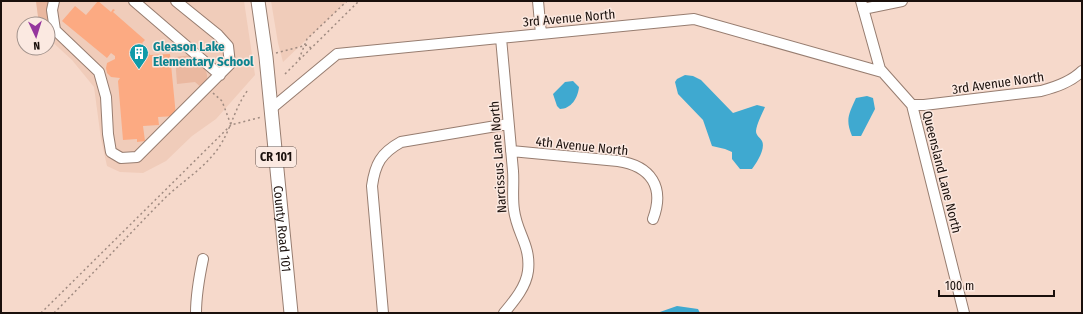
<svg xmlns="http://www.w3.org/2000/svg" width="1083" height="314" font-family="'Fira Sans Condensed',sans-serif">
  <style>
    .built { fill: #f0ccba }
    .green { fill: #eab8a0 }
    .water { fill: #3fa9d0 }
    .building { fill: #fcaa82 }
    .lines { fill: none; stroke-linecap: round; stroke-linejoin: round }
    .minor-casing { stroke: #977d70; stroke-width: 12 }
    .major-casing { stroke: #977d70; stroke-width: 15 }
    .path { stroke: #a08b81; stroke-width: 1.5; stroke-dasharray: 2 3; stroke-linecap: butt }
    .minor { stroke: #fff; stroke-width: 10 }
    .major { stroke: #fff; stroke-width: 13 }
    .labels { text-anchor: middle; dominant-baseline: central; stroke-width: 3; stroke-linejoin: round; paint-order: stroke }
    .shield { fill: #fbe9e1; stroke: #5e514c; stroke-width: 1 }
    .shield-label { font-size: 12px; font-weight: bold; fill: #1a100c }
    .street-label { font-size: 13px; fill: #1a100c; stroke: #fbe9e1 }
    .culture-label { font-size: 13px; font-weight: bold; fill: #0d838f; stroke: #fbe9e1; text-anchor: start }
  </style>
  <rect width="100%" height="100%" fill="#f6d9cb"/>
  <path class="built" d="M36,1H244L255,75L216,119L192,136L166,161L143,173L120,172L107,166L101,139L94,87L72,60L48,38V24H39Z
    M271,1H347L283,62L278,43Z"/>
  <path class="green" d="M36,1H53L52,23L39,24Z
    M192,55C199,63 209,69 207,80L204,82L202,88L195,82L177,84L175,57Z"/>
  <path class="water" d="M685,75L693,76L701,80L733,113L757,105L765,107C762,114 757,123 756,131C756,136 760,137 762,141C766,149 756,164 752,169H740L732,159V152L725,149L712,146L703,120L678,94L675,82L677,79Z
    M573,81L579,87C578,98 571,109 560,109L557,106L553,94L565,82Z
    M867,96L873,98L875,109L861,136H852C845,119 849,114 856,98Z
    M677,306L698,309L700,313H657Z"/>
  <path class="building" d="M98,1L111,12L113,9L115,10L113,12L145,40L142,43L146,47L145,48L148,51L150,55L170,54L176,116L158,117L159,125L143,126L145,141L137,142V139L123,140L118,81L120,78L111,77L107,73L106,68L107,63L115,59V56L111,53L107,58L62,21L75,6L86,15Z"/>
  <g class="lines">
    <defs>
      <path id="minor" d="M54,1L52,10L55,30L99,72L106,97L108,134L111,152L121,158L137,157L230,64L228,46L218,35L176,1
        M134,1L220,75
        M538,1L541,34
        M861,1L880,69L912,105L964,313
        M863,9L902,1
        M501,38C505,82 509,126 513,171C514,184 512,197 514,210C517,234 531,245 528,271C526,287 514,301 504,313
        M912,105H924L1041,91C1056,87 1071,82 1082,71
        M272,108L337,54L694,19L882,72
        M511,151L618,161C651,166 665,187 653,219
        M196,313C196,294 199,278 203,259
        M383,313L372,186C375,164 381,153 401,142L508,124"/>
      <g id="major">
        <path id="s1" d="M258,1L266,57L291,313"/>
      </g>
    </defs>
    <use href="#minor" class="minor-casing"/>
    <use href="#major" class="major-casing"/>
    <path class="path" d="M276,53L307,45L311,48
      M299,59L307,39L347,1
      M285,74L359,1
      M213,93L222,101L231,125
      M41,313L231,125L262,117
      M54,313C92,275 128,235 166,197C183,181 203,169 217,150C231,131 234,108 248,90"/>
    <use href="#minor" class="minor"/>
    <use href="#major" class="major"/>
  </g>
  <defs>
    <symbol id="building-pin" viewBox="-11 -11 22 30"><path d="M0 17L-7.5 6A9.5 9.5 0 1 1 7.5 6Z" fill="#0f9aa8" stroke="#fbe9e1"/><path d="M-4-6H4V6H1V3H-1V6H-4ZM-2.5-4.3h1.7v1.8h-1.7ZM.8-4.3h1.7v1.8H.8ZM-2.5-1h1.7V.8h-1.7ZM.8-1h1.7V.8H.8Z" fill="#fff"/></symbol>
  </defs>
  <g fill-rule="evenodd">
    <use href="#building-pin" x="128" y="42" width="22" height="30"/>
  </g>
  <g class="labels">
    <rect class="shield" x="256" y="147" width="40" height="20" rx="3"/>
    <g class="shield-label">
      <text x="276" y="157">CR 101</text>
    </g>
    <g class="street-label">
      <text transform="translate(569 18) rotate(-5)">3rd Avenue North</text>
      <text transform="translate(998 83) rotate(-8)">3rd Avenue North</text>
      <text transform="translate(582 146) rotate(6)">4th Avenue North</text>
      <text transform="translate(498 157) rotate(-94)">Narcissus Lane North</text>
      <text transform="translate(942 172) rotate(76)">Queensland Lane North</text>
      <text stroke="none"><textPath href="#s1" startOffset="229">County Road 101</textPath></text>
    </g>
    <g class="culture-label">
      <text x="153" y="46">Gleason Lake<tspan x="153" dy="15">Elementary School</tspan></text>
    </g>
  </g>
  <rect width="1083" height="314" fill="none" stroke="#1a100c" stroke-width="4"/>
  <g transform="translate(36 36) rotate(176)"><circle r="19" fill="#fbe9e1" stroke="#a1928c"/>
  <path d="M0-3L7 15L0 10L-7 15Z" fill="#95359d"/>
  <text y="-6" font-size="11" font-weight="bold" text-anchor="middle" fill="#1a100c">N</text>
  </g>
  <path d="M939 290v6h115v-6" fill="none" stroke="#1a100c" stroke-width="2"/>
  <text x="945" y="290" font-size="12" fill="#1a100c" stroke="#fbe9e1" stroke-width="3" paint-order="stroke">100 m</text>
</svg>
